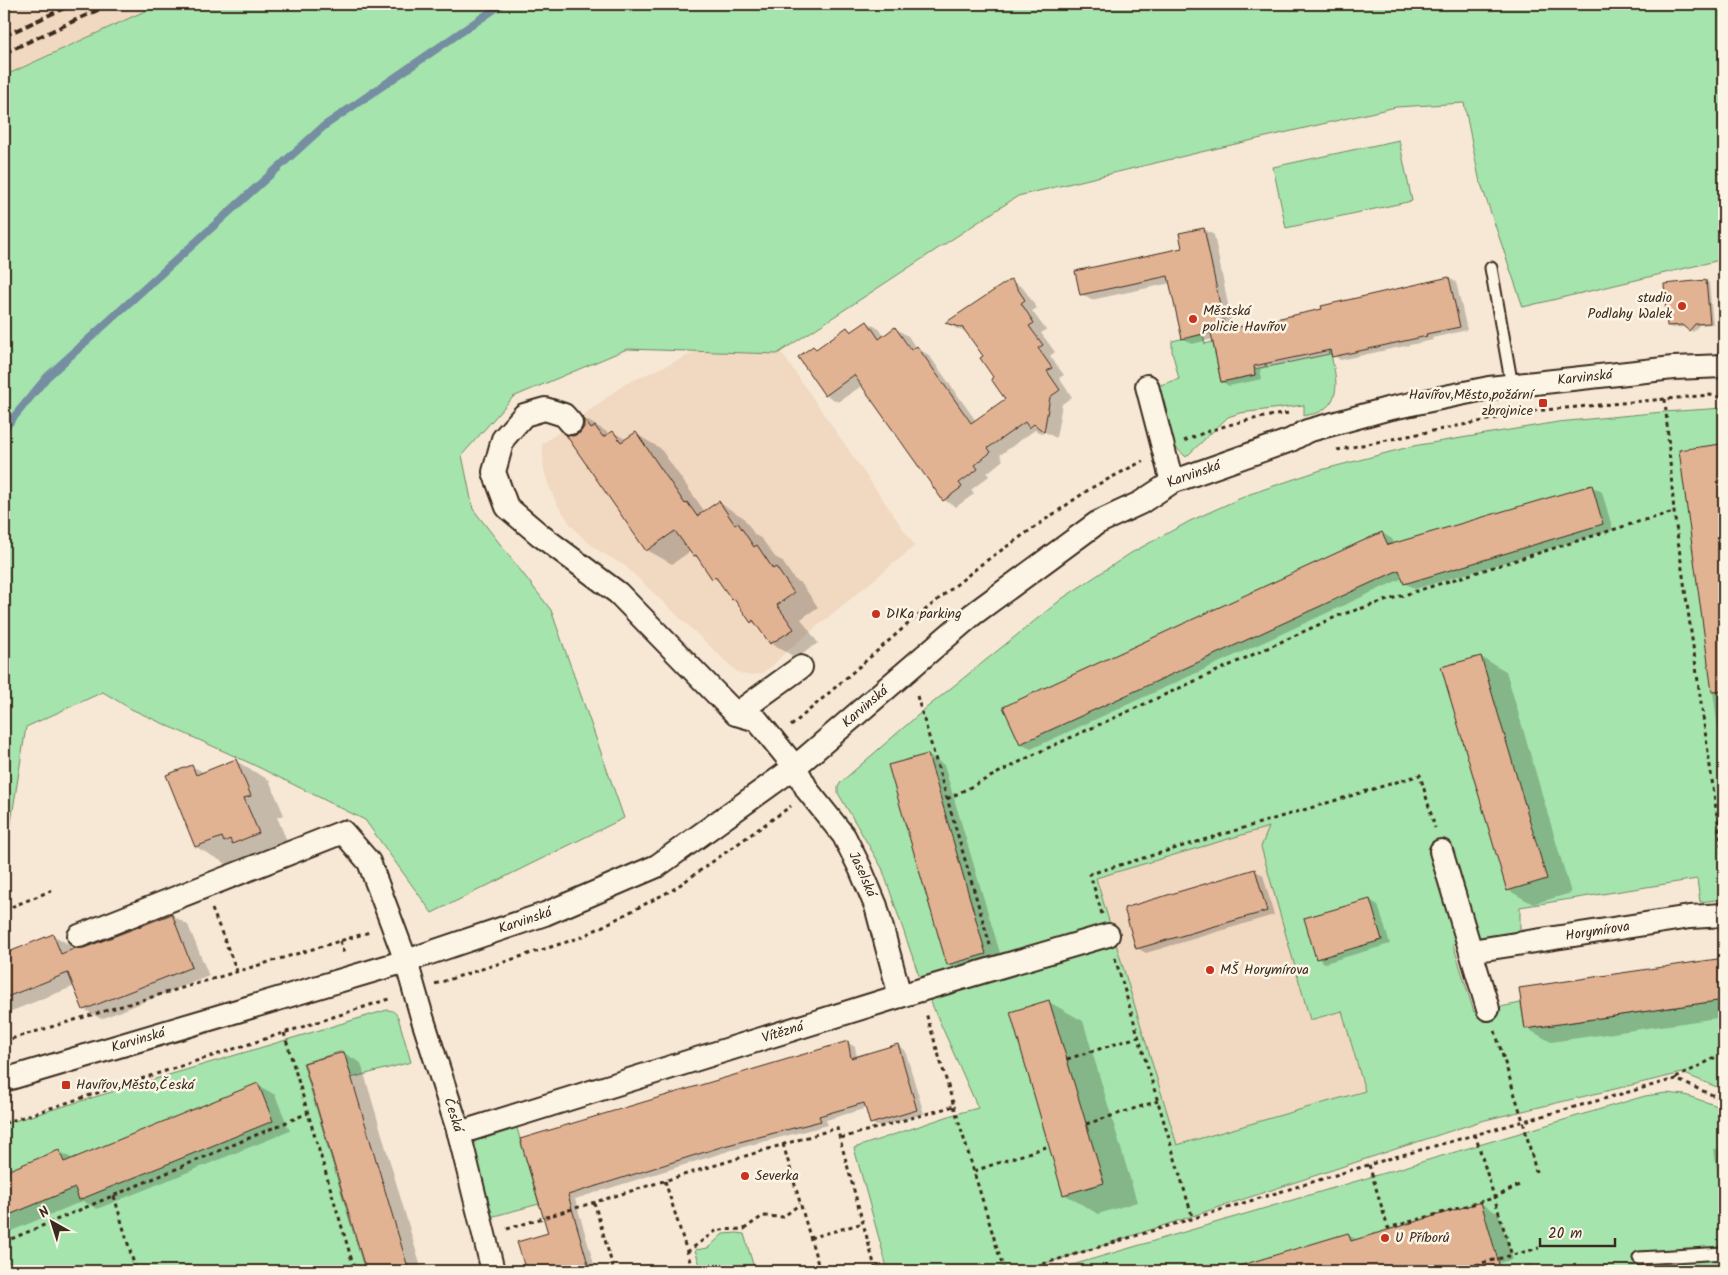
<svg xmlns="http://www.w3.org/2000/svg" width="1728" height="1275" font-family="Kalam,sans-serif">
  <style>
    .built { fill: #f1d8c1 }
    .green { fill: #a5e4ac; stroke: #708765; fill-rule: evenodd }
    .shadow { fill: #0003 }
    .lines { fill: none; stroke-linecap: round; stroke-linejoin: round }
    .stream { stroke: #748ea1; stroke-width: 8 }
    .building { fill: #e2b393; stroke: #3b2a1e }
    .service-casing { stroke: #3b2a1e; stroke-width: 15 }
    .minor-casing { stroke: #3b2a1e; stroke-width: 26 }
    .path { stroke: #3b2a1e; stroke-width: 3; stroke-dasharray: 4 4; stroke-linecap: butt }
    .service { stroke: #fcf5e5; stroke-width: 11 }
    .minor { stroke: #fcf5e5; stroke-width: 22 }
    .rail { stroke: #3b2a1e; stroke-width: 4; stroke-dasharray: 8 4; stroke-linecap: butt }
    .poi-dot { fill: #c8321e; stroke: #fcf5e5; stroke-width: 2 }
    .labels { text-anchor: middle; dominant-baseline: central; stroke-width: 5; stroke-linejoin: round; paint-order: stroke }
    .poi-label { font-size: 14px; fill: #3b2a1e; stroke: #fcf5e5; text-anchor: start }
    .street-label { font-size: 14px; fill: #3b2a1e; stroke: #fcf5e5 }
  </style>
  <rect width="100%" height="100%" fill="#f7e8d5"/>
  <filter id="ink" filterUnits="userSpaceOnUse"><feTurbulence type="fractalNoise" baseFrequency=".02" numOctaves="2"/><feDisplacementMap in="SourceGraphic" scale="10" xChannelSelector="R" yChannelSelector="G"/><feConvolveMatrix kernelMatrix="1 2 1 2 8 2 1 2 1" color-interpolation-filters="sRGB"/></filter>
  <g filter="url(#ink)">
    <path class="built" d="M17,4H160L4,76V10Z
      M696,352L777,354L781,352L915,546L786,652L772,666L760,674L747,675L737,672L625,566L596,549L580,535L571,525L557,504L548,484L544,470L542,444L582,416L625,384Z
      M1270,827L1264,838L1310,1019L1342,1011L1365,1091L1177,1145L1096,878Z"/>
    <path class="green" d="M160,4H1724V259L1523,307L1479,178L1464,103L1396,107L1201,152L1018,196L777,354L627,349L513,397L462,455L473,509L551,610L624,818L432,913L365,820L254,765L131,709L103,692L26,727L7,848L4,849V76Z
      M1399,140L1412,201L1286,228L1273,167Z
      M1203,334L1205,344L1213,342L1221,382L1255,375L1254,369L1265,367V364H1266L1267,367L1329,354L1328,351L1330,350C1334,371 1344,396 1323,410C1318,414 1310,414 1304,416V405L1240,413L1228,417L1186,457L1171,443L1157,386L1179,379L1172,351V341Z
      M1724,408V899L1700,902L1697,879L1520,907V929L1508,936L1453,944L1474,1012L1521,1003L1525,1029L1724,1000V1090L1682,1073L1481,1121L1083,1252L1020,1271H888L854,1148L955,1114L978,1108L918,973L882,868L838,793V787L841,782L925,709L1063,598L1131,553L1190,521L1250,494L1321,470L1413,446L1558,422L1663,412ZM1269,827L1261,847L1310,1020L1342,1011L1365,1091L1177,1145L1096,878Z
      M387,1010C393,1010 395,1012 398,1017L411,1062L351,1078L343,1051L303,1063L365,1271H4V1124Z
      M1666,1093L1685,1095L1724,1108V1271H1052L1645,1096Z
      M514,1118L539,1204L483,1219L466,1136Z
      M737,1233L744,1234L755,1271H702L695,1250L708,1248L723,1234Z"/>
    <path class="shadow" d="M1204,229L1214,235L1233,329L1323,310L1449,278L1456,282L1467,330L1432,338L1433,340L1340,360L1333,354L1260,369L1262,379L1229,386L1222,382L1213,339L1192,344L1183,338L1171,283L1091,300L1081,294L1183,249Z
      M1011,280L1023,288L1037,308L1032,311L1046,330L1041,333L1055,352L1050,356L1064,375L1059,378L1072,397L1062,404L1056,438L1045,432L1042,434L1035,430L1000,455L1003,460L987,473L989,476L971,490L974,494L956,507L944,500L863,385L838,402L826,395L813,347L817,350L848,329L853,332L867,322L879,329L885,337L896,329L908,336L916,348L929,355L976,421L1007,399L984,356L968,332L959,330L947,323Z
      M1706,281L1709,283L1713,324L1699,325L1693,332L1686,327L1672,328L1668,326Z
      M585,419L607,432L609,435L613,432L627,440L636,434L660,448L705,512L719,503L743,517L755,535L762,539L775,557L782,561L794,579L801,583L818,607L801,619L818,643L796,658L771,643L759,626L752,622L739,603L732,599L720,582L713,578L701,560L694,556L691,551L672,564L647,550L573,437L581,433L585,427Z
      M1720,445L1724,448V772L1680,451Z
      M1591,486L1602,492L1613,530L1415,589L1405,583L1403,578L1031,749L1021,744L1382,533L1392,539L1395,545Z
      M1481,657L1506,671L1571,893L1533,904L1508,890Z
      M927,755L944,765L1003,963L965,974L948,964Z
      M236,761L269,780L284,815L277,817L292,853L230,866L196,847L168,776L192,766L205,773Z
      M1254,870L1263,875L1274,915L1146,953L1137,948Z
      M1370,900L1378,905L1390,944L1325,963L1317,958Z
      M172,915L188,925L209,976L101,1019L84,1009L75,986L4,1014V955L53,935L70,945L72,951L84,949Z
      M1724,959V1017L1551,1042L1526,1028L1520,989Z
      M1049,1002L1083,1021L1137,1202L1098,1214L1064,1194Z
      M847,1042L855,1047L857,1057L897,1045L905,1050L924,1114L879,1127L871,1123L867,1108L826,1120L828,1125L732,1150L575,1199L596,1271H527L519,1243L549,1234L521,1139Z
      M344,1053L361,1063L422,1271H366L306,1064Z
      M258,1085L275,1095L290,1131L97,1209L83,1201L4,1234V1174L59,1151L73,1159Z
      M1724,1148V1221L1714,1149Z
      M1480,1203L1499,1214L1513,1259L1473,1271H1227L1348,1235L1358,1240Z
      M1529,1264L1541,1271H1505Z
      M1702,1269H1724V1271H1702Z"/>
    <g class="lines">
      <path class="stream" d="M4,429L47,377L324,126L502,4"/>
    </g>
    <path class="building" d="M1204,228L1225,329L1182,339L1168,276L1080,295L1075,271L1182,248L1179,233Z
      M1449,277L1460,327L1426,334L1427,336L1332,357L1330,350L1254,366L1255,375L1221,382L1211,333L1322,309L1321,306Z
      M1011,279L1025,300L1021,303L1034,323L1029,326L1043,345L1038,348L1052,368L1047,371L1060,390L1050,397L1044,432L1034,424L1029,428L1025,422L988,448L991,452L975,465L978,469L959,483L962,487L943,501L854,375L825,396L798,357L813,346L816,349L847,327L851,332L867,321L879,339L895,327L911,350L917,346L971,423L1005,399L991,379L993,377L980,358L983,356L963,328L945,323Z
      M1706,280L1710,323L1695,324L1689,331L1682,325L1667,326L1664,284Z
      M582,416L591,429L595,426L603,437L613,431L621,442L636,432L685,504L687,502L697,516L719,501L735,525L738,523L754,547L757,545L773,569L776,567L794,593L777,605L794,629L770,644L753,620L751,623L734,599L732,600L715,576L712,579L696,555L693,556L675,531L646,551L566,435L573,436L580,433L584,427V421Z
      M1721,444L1724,470V691L1712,692L1679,450Z
      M1592,485L1603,524L1404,584L1399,570L1020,744L1003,707L1382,532L1388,545Z
      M1481,656L1547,879L1507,891L1441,667Z
      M928,754L986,954L947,965L888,765Z
      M236,759L251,796L244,798L259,833L232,844L230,839L224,842L222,837L195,847L166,775L192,765L196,775Z
      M1255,869L1267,911L1136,949L1124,908Z
      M1370,899L1382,940L1316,959L1304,918Z
      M172,914L192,967L83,1010L68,973L4,998V954L53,934L61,954L76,948H84Z
      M1724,958V1000L1525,1029L1519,988Z
      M1049,1000L1104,1183L1063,1195L1010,1012Z
      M848,1041L851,1058L898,1044L917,1110L870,1124L864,1103L819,1116L821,1121L724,1146L568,1195L590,1271H526L517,1242L548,1233L520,1139Z
      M344,1052L362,1113L409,1271H366L322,1124L304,1063Z
      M258,1083L273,1121L79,1200L75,1188L4,1217V1172L59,1150L64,1162Z
      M1481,1202L1501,1271H1240L1239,1266L1348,1233L1351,1241Z"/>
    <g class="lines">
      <defs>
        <path id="service" d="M1491,268L1512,386
          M1639,1258L1724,1253"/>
        <g id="minor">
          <path d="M1147,386L1172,482"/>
          <path id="s1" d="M571,423L564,415L545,409L524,415L503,439L494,472L507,507L540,535L618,593L736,714L757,720L795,767L808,791L844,836L860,868L876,906L900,996"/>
          <path d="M736,714L801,667"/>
          <path d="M1441,851L1488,1009"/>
          <path id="s2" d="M79,936L343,832L369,862L406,961L422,1017L459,1133L493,1271"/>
          <path id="s3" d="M1471,951L1690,917L1724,915"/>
          <path id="s4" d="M4,1080L406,961L545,914L657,866L795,767L972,615L1097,523L1140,503L1172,482L1291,440L1307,431L1387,409L1489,388L1673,368L1724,366"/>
          <path id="s5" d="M459,1133L900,996L1108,935"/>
        </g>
      </defs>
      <use href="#service" class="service-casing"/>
      <use href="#minor" class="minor-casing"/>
      <path class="path" d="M1665,399L1674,512L1724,865
        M1184,441C1217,426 1253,418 1289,413
        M1337,450L1533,411L1710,395L1724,398
        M917,696L990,945
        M791,726L908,624L983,563L1091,488L1143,461
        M947,799L1039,752L1340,615L1641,521L1674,512
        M212,909L237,971
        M4,910L55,889
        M1102,914L1090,874L1420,775L1435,828
        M340,941L344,954
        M1115,958L1193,1219
        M435,984L582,937L674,889L791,806
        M1495,1031L1523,1121L1536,1172
        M284,1033L355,1271
        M4,1041L370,932
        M1067,1059L1138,1037
        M1676,1078L1724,1053
        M954,1106L1004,1271
        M4,1123L392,998
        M1086,1124L1158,1101
        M1475,1134L1512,1256
        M841,1138L954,1106L926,1013
        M783,1144L820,1271
        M1369,1165L1388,1228L1494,1198L1519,1185
        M974,1171L1049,1146
        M665,1181L693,1271
        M114,1196L136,1271
        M594,1202L614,1271
        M507,1229L837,1128L876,1271
        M810,1238L863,1223
        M4,1242L308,1113
        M687,1252L717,1230L744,1229L763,1216L783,1217L800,1204
        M1478,1264L1480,1271
        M1020,1271L1388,1159L1675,1079L1724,1100
        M1452,1271L1539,1248"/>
      <use href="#service" class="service"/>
      <use href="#minor" class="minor"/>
      <path class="rail" d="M4,36L73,4
        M4,53L111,4"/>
    </g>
  </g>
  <g class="poi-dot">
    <circle cx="1682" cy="306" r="5"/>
    <circle cx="1193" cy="319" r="5"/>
    <rect x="1538" y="398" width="10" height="10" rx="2.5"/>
    <circle cx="876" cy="614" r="5"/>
    <circle cx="1210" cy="970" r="5"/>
    <rect x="61" y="1080" width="10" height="10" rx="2.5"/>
    <circle cx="745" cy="1176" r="5"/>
    <circle cx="1385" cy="1238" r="5"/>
  </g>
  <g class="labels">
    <g class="poi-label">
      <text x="1672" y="298" text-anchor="end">studio<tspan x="1672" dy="16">Podlahy Walek</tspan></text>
      <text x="1203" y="311">Městská<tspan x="1203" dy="16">policie Havířov</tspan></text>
      <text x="1533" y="395" text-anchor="end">Havířov,Město,požární<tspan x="1533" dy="16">zbrojnice</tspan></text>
      <text x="886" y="614">DIKa parking</text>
      <text x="1220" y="970">MŠ Horymírova</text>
      <text x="76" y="1085">Havířov,Město,Česká</text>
      <text x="755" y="1176">Severka</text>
      <text x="1395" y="1238">U Příborů</text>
    </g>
    <g class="street-label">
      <text stroke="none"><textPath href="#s4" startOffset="1760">Karvinská</textPath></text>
      <text stroke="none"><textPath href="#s4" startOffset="1355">Karvinská</textPath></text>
      <text stroke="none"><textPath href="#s4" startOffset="950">Karvinská</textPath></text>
      <text stroke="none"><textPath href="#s1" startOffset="675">Jaselská</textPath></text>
      <text stroke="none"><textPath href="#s4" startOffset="545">Karvinská</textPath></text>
      <text stroke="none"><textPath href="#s3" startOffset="128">Horymírova</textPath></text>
      <text stroke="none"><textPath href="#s5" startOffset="339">Vítězná</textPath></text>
      <text stroke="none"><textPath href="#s4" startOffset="140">Karvinská</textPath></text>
      <text stroke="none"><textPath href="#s2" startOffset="590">Česká</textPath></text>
    </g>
  </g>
  <rect width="1728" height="1275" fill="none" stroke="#fcf5e5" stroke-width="20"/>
  <rect x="10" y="10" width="1708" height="1255" fill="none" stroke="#3b2a1e" stroke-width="2" filter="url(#ink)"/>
  <g transform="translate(52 1222) rotate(321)" stroke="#fcf5e5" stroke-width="4" paint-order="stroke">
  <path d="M0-4L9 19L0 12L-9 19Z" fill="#3b2a1e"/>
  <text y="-8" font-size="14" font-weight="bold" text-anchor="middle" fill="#3b2a1e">N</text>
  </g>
  <path d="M1540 1238v8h75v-8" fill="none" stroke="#3b2a1e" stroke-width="2.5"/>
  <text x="1548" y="1238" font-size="15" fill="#3b2a1e" stroke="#fcf5e5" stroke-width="4" paint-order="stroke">20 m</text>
</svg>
